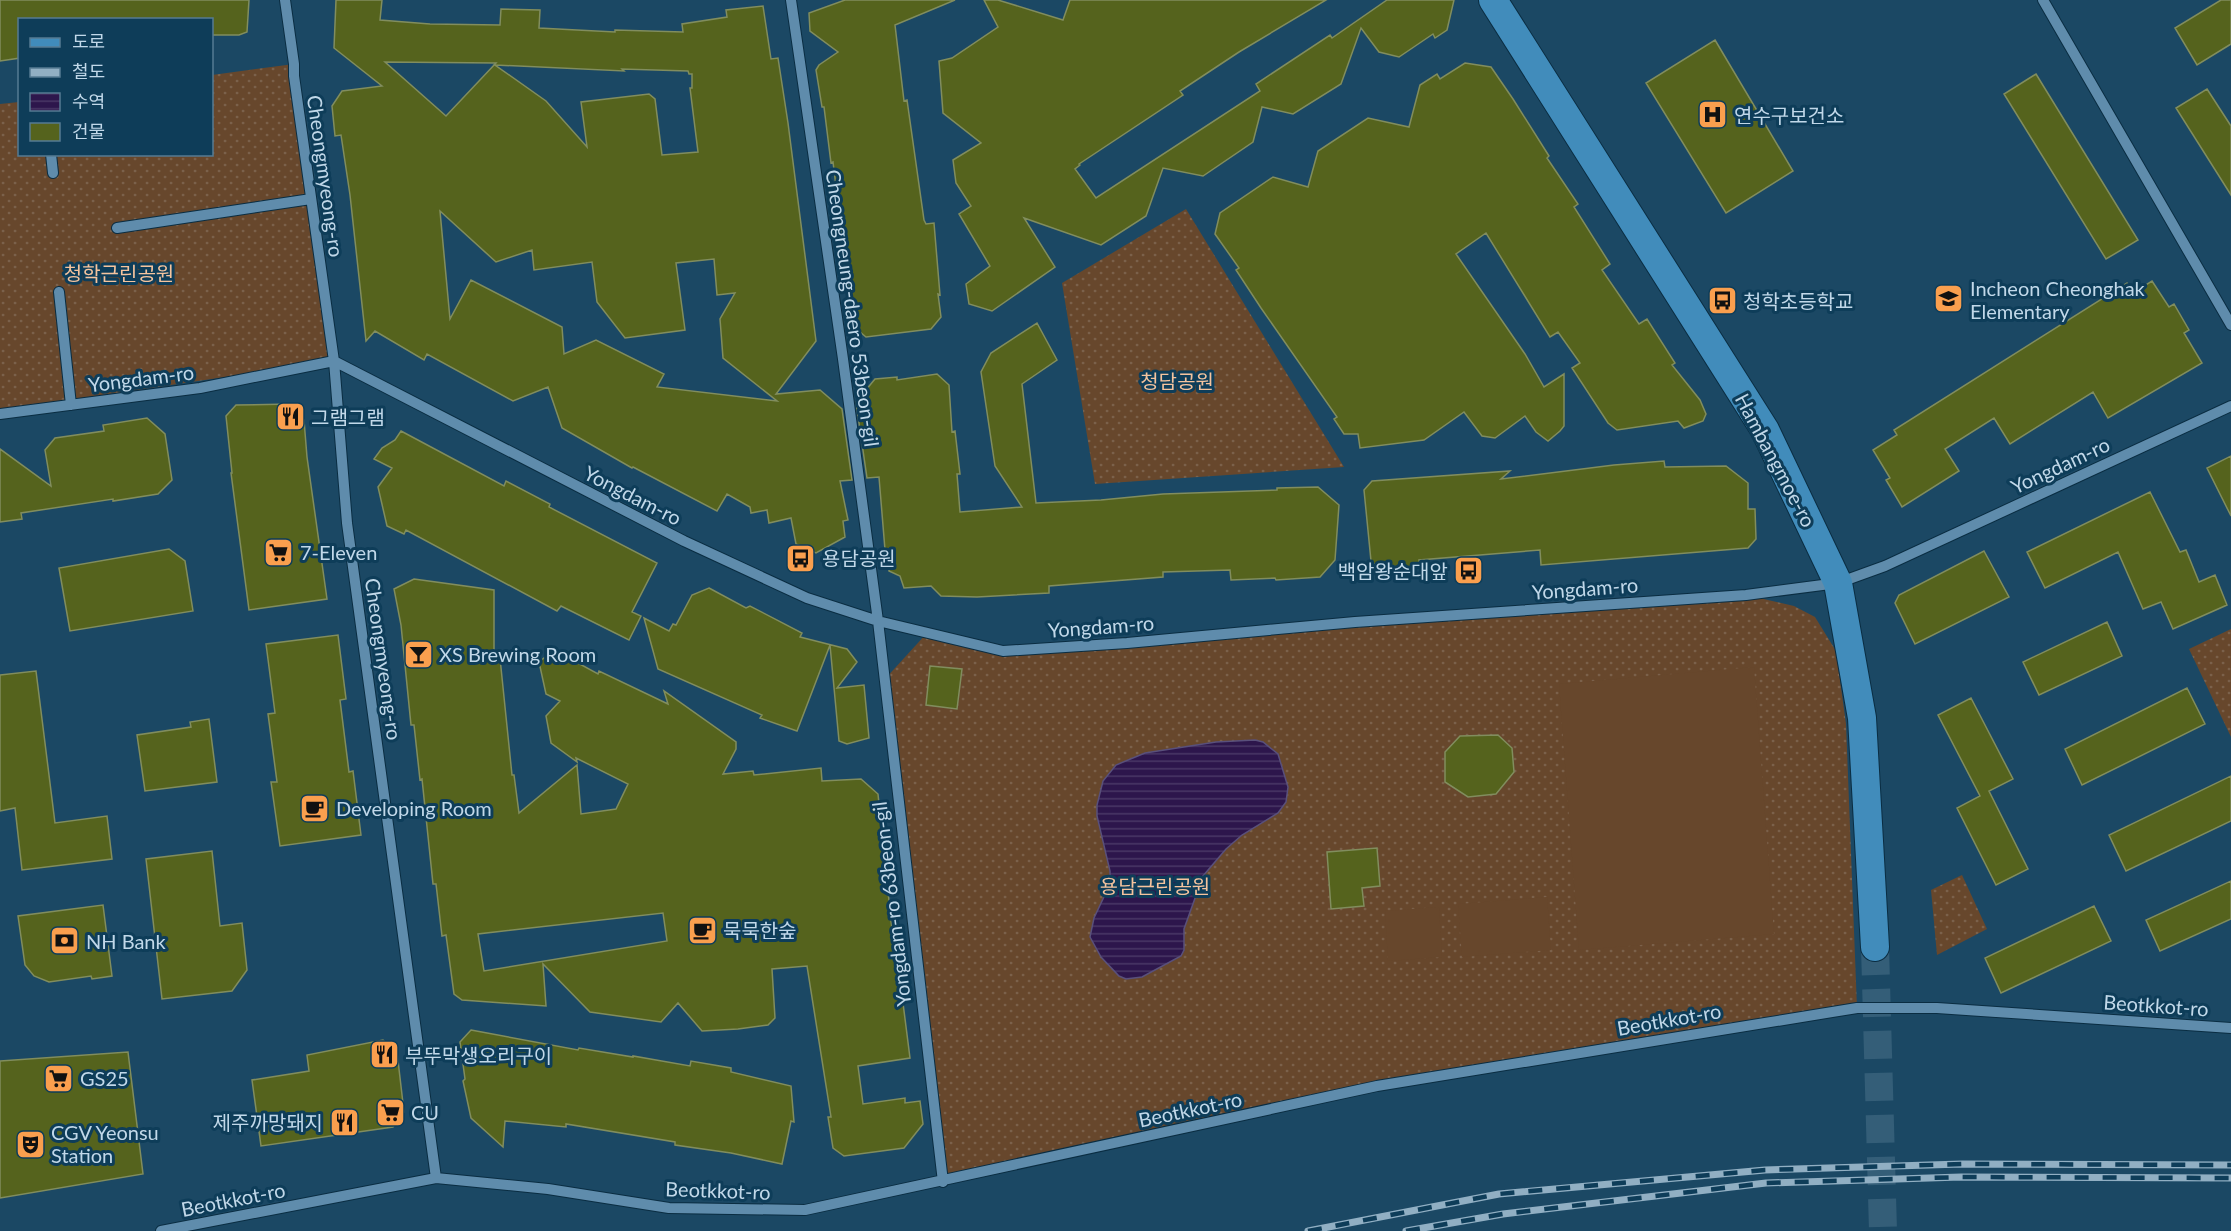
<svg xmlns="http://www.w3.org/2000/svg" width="2231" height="1231" font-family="Lato,'Noto Sans KR',sans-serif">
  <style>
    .grass { fill: url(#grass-dots) }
    .garden { fill: #67472c }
    .water { fill: url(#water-rules); stroke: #59507b; stroke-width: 1.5 }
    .building { fill: #55631d; stroke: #818d5e; stroke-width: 1.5; fill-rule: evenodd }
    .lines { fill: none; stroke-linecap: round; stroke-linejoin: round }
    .major-tunnel { stroke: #345e78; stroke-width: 28; stroke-dasharray: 28 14; stroke-linecap: butt }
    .minor-casing { stroke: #0a2d42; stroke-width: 12 }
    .major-casing { stroke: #0a2d42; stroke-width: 30 }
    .minor { stroke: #5f8cac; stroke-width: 10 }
    .major { stroke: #418cbb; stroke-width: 28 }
    .rail-casing { stroke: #91afc3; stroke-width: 7 }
    .rail { stroke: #0e3d59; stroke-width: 4.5; stroke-dasharray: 14; stroke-linecap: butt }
    .labels { text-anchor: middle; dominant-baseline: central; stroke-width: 6; stroke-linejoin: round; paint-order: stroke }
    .poi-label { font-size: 20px; fill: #c1d8e9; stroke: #0e3d59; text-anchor: start }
    .street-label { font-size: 20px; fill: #c1d8e9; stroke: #0e3d59 }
    .park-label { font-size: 20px; fill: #f5c49e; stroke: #0e3d59 }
  </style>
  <defs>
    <pattern id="grass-dots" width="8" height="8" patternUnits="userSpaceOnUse" patternTransform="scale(1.5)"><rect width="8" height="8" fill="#67472c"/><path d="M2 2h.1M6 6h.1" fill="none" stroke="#7b614b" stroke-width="1.8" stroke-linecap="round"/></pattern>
    <pattern id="water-rules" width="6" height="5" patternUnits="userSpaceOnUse" patternTransform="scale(1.5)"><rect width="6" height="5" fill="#2d164c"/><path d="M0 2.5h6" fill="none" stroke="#4a3766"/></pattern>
  </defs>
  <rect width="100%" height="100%" fill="#1b4864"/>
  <path class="grass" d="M294,64L334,361L0,410V104L19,102L20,154H212V75Z
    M1186,209L1344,467L1095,484L1062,283Z
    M1746,595L1794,606L1815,617L1836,651L1846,724L1857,1008L1377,1086L943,1182L884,680L927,633L993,648Z
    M2231,629V737L2189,649Z
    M1962,875L1987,929L1937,955L1931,890Z"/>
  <path class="garden" d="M1754,667L1774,934L1579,950L1559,684Z
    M1547,897L1551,950L1462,957L1458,904Z
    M1439,907L1442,957L1388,961L1385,911Z"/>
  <path class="water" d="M1255,740L1263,742L1278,754L1288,787L1286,802L1278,813L1242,835L1226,849L1203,876L1184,929V950L1181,956L1142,977L1126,979L1119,976L1101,957L1090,937L1094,918L1110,884V871L1097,816V805L1103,781L1116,765L1145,753L1216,742Z"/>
  <path class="building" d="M0,0H249L247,32L239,35H212V20H20V58L0,61Z
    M336,0H382L380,20L430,24L500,25L501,9L540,10L539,28L615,32V30L683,32L682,24L727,17L726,10L763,6L771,59L778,58L788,123L816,341L776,394L820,390L842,409L852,480L840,481L848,520L843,521L845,537L816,553L796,544L791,518L769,523L767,510L751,513L750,507L727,494L717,511L633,467L632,468L562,428L548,387L513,401L427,354L424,360L375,331L366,341L350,195L341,135L335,136L332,106L342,91L382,86L334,48ZM385,62L496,63L446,116ZM495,65L624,71L622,69L688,71L689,74H692V88H690L698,152L662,155L655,99L649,94L581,102L587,147L546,101ZM440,211L496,262L532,250L534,270L592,262L597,302L625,338L685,330L676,263L714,259L717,295L735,293L720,319L723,358L777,401L657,387L664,374L596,340L564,354L562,327L471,280L450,319Z
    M845,0H955L895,25L904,101L907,100L924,220L926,224L934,223L940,295L938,294L941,317L931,329L866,337L853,326L833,162L831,163L824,107H822L816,70L819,65L838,52L810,31L809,13Z
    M984,0H998L1063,20L1070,0H1326L1239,52L1180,91L1183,95L1079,164L1080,165L1075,169L1096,198L1260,91L1256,84L1330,35L1332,38L1387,0H1454L1447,30L1435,38L1433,34L1399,57L1379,52L1361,28L1341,84L1293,114L1262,107L1253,142L1203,176L1163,168L1146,216L1101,245L1024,218L1055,267L992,311L969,304L966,284L990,266L959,214L971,206L956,183L953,160L981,143L943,113L939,61L952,58L998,27Z
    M2221,0H2231V44L2197,65L2175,28Z
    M1715,40L1793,171L1726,213L1646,83Z
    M1465,63L1491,67L1513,99L1549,156L1547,158L1578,204L1574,207L1610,264L1602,270L1639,324L1647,319L1675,363L1672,365L1700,400L1706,414L1703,421L1684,428L1678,421L1617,430L1608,423L1572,368L1580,363L1558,332L1550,337L1486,233L1456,254L1525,354L1544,387L1564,374V426L1560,431L1548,441L1536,432L1525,416L1495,438L1482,436L1464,412L1424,440L1360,448L1358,434H1344L1334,419L1337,417L1261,308L1236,270L1239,268L1215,234L1220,213L1273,177L1308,187L1318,151L1368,118L1409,127L1420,85L1437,74L1440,79Z
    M2036,74L2138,240L2106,259L2004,94Z
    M2207,89L2231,126V195L2176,108Z
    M2152,281L2169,307L2174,304L2189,330L2184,333L2202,363L2108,418L2093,392L2010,444L1994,418L1945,449L1959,471L1902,507L1886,480L1890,478L1873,450L1897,435L1894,430L2127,283L2133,293Z
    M1037,323L1057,360L1022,384L1036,503L1101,500L1163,494L1277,490V488L1318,487L1339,505L1335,560L1320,577L1276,580L1275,578L1231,580L1230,570L1163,572V577L1049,586V593L977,597L941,596L931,586L904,588L900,576L889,571V564L886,562L879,477L867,478L856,402L875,379L897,377V380L937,374L949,385L952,432L955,431L960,474H957L960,512L1022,507L995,466L981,372L991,353Z
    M291,404L298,409L304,420L307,457L327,599L249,610L231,473H232L226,416L236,405Z
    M147,418L165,434L172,480L158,494L113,501V499L21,513L22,519L0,522V449L51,486L45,450L55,438L104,431L103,425Z
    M401,431L504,486L506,481L550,504L549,507L657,563L632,612L641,616L629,640L561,606L557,611L406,530L404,534L387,526L378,487L392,468L374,459L382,448L395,440Z
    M2231,456V516L2207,468Z
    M1664,461L1665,467L1726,466L1748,483V509H1755L1756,539L1748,548L1541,565L1540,550L1419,560L1420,567L1381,570L1371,561L1364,490L1372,481L1510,471L1501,479L1614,465Z
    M2150,492L2180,552L2186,550L2199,582L2215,575L2227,605L2173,629L2161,602L2143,609L2118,552L2045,588L2027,552Z
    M169,549L185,561L193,611L70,631L59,568Z
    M1984,551L2009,597L1915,644L1895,603L1899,595Z
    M414,579L494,590V659L500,658L512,775H514L519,813L577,765L581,814L616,809L628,784L576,758L577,762L551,743L546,716L560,701L546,694L539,662L554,650L598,674L599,671L668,704L664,691L736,742V749L723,774L753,771L754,775L821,768L822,781L861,779L878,794L895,959H899L906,1002L903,1003L910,1058L858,1066L863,1104L905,1098V1103L920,1101L923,1124L904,1148L844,1156L833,1148L828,1117H831L807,966L772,969L775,1018L768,1025L738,1029L702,1031L678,1003L661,1022L590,1012L543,964L546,1006L462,1000L454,994L446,935L442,936L436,884H433L422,779L420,780L414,725H411L401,625L394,589ZM663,913L667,941L484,971L478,934Z
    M709,588L746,608L750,606L802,633L800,637L847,649L857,662L837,688L864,685L869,738L847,744L839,741L830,645L797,731L760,718L762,715L658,669L644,618L669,631L673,624L676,625L692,595Z
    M2107,622L2122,656L2039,695L2023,662Z
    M338,635L346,699L340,700L349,772L353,771L361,835L280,846L271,782H277L268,714L275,713L266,644Z
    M930,666L962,669L957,709L926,705Z
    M36,671L55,823L107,816L112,859L22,870L15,808L0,811V675Z
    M2187,688L2205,724L2082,785L2065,749Z
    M1971,698L2013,779L1989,791L2028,869L1996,885L1957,808L1980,796L1938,715Z
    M209,719L217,782L145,791L137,735L191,727L190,722Z
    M1498,735L1512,748L1514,772L1496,794L1468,797L1445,782V752L1460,736Z
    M2231,776V821L2126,871L2109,835Z
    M1377,848L1380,886L1362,888L1364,906L1331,909L1327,852Z
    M212,851L220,926L242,923L247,970L232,991L162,999L146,859Z
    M2231,881V919L2160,951L2146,920Z
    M103,905L112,976L92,979L91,976L49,982L34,976L25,965L18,916Z
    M2094,906L2111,941L2001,993L1985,958Z
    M471,1030L578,1050L579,1048L633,1057V1056L690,1066L691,1061L731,1068V1072L791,1086L794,1122L791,1121L782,1164L731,1153L675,1145V1142L566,1124V1127L505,1121L503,1147L471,1118L463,1081L465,1079L460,1042Z
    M383,1040L397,1052L404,1112L393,1127L261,1146L252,1080L309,1071L307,1055Z
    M128,1052L143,1174L0,1198V1061Z"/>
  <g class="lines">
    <path class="major-tunnel" d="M1875,947L1883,1231"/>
    <defs>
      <path id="minor" d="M285,0L294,64V76L334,361L347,523L436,1178
        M791,0L843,359L878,621L943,1182
        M2043,0L2231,325
        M51,154L53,173
        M117,228L311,199
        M59,292L71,405
        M0,414L200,388L334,361L684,541L807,598L878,621L1003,651L1127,643L1355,622L1746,595L1838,583L1885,566L2231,406
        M161,1231L436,1178L548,1189L669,1208L805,1210L1377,1086L1857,1008H1937L2231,1028"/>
      <path id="major" d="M1493,0L1765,430L1838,583L1862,718L1875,947"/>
    </defs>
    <use href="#minor" class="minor-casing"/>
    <use href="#major" class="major-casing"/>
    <use href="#minor" class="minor"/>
    <use href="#major" class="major"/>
    <defs>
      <path id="rail" d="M1308,1231L1499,1194L1765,1170L1962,1164L2231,1165
        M1406,1231L1503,1214L1766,1183L1961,1177L2231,1178"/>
    </defs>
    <use href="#rail" class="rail-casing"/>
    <use href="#rail" class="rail"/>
  </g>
  <defs>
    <symbol id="hospital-square" viewBox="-11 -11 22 22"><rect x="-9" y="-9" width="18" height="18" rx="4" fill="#fa9f4e" stroke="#0e3d59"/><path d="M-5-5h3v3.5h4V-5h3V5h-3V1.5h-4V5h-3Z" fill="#111"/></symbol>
    <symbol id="school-square" viewBox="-11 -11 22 22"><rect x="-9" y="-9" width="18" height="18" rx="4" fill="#fa9f4e" stroke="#0e3d59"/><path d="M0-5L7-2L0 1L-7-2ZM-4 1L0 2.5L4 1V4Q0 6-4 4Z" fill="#111"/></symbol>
    <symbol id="bus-square" viewBox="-11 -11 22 22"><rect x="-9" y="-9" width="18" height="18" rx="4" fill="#fa9f4e" stroke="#0e3d59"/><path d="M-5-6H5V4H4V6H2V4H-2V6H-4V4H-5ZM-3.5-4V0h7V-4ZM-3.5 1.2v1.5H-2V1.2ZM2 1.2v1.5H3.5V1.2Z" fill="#111"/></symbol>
    <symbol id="restaurant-square" viewBox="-11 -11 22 22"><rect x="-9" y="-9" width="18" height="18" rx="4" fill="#fa9f4e" stroke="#0e3d59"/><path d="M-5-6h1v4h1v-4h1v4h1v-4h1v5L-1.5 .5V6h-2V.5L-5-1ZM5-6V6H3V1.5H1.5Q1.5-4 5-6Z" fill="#111"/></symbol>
    <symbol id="supermarket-square" viewBox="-11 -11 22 22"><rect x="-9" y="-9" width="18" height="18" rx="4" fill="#fa9f4e" stroke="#0e3d59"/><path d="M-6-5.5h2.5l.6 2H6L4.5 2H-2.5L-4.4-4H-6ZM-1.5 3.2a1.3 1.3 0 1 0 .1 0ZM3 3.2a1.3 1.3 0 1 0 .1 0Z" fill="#111"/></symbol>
    <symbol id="bar-square" viewBox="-11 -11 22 22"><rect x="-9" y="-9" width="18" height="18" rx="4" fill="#fa9f4e" stroke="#0e3d59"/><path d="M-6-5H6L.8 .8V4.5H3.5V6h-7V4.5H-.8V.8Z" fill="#111"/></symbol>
    <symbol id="cafe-square" viewBox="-11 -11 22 22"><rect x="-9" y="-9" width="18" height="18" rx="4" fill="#fa9f4e" stroke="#0e3d59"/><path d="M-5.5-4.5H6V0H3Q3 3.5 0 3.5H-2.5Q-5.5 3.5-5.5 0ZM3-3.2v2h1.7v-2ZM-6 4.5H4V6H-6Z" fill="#111"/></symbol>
    <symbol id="bank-square" viewBox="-11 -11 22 22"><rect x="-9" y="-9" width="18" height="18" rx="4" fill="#fa9f4e" stroke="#0e3d59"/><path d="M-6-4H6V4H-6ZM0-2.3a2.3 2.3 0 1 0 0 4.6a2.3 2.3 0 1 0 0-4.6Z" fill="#111"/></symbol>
    <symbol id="theatre-square" viewBox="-11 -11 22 22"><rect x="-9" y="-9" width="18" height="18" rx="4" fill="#fa9f4e" stroke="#0e3d59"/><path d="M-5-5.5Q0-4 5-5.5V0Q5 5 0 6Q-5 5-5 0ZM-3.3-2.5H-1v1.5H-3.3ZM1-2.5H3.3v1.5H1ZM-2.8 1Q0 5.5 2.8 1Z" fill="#111"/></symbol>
  </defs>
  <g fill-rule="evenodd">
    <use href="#hospital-square" x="1696" y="98" width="33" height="33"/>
    <use href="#school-square" x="1932" y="282" width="33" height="33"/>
    <use href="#bus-square" x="1706" y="284" width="33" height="33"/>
    <use href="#restaurant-square" x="274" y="400" width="33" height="33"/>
    <use href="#supermarket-square" x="262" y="536" width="33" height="33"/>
    <use href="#bus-square" x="784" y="542" width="33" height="33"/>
    <use href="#bus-square" x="1452" y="554" width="33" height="33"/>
    <use href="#bar-square" x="402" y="638" width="33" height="33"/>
    <use href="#cafe-square" x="298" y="792" width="33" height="33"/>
    <use href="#cafe-square" x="686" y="914" width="33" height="33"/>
    <use href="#bank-square" x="48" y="924" width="33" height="33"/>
    <use href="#restaurant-square" x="368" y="1038" width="33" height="33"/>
    <use href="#supermarket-square" x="42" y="1062" width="33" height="33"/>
    <use href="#supermarket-square" x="374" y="1096" width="33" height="33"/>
    <use href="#restaurant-square" x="328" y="1106" width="33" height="33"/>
    <use href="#theatre-square" x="14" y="1128" width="33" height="33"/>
  </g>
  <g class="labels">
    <g class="poi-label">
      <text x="1734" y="115">연수구보건소</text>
      <text x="1970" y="288">Incheon Cheonghak<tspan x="1970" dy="23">Elementary</tspan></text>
      <text x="1743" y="301">청학초등학교</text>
      <text x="311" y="417">그램그램</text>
      <text x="300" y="552">7-Eleven</text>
      <text x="822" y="558">용담공원</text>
      <text x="1448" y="571" text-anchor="end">백암왕순대앞</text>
      <text x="439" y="654">XS Brewing Room</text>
      <text x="336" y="808">Developing Room</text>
      <text x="723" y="930">묵묵한숲</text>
      <text x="86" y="941">NH Bank</text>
      <text x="405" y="1055">부뚜막생오리구이</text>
      <text x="80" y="1078">GS25</text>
      <text x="411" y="1112">CU</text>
      <text x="323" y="1122" text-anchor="end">제주까망돼지</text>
      <text x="51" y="1132">CGV Yeonsu<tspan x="51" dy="23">Station</tspan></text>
    </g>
    <g class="street-label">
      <text transform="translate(326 176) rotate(82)">Cheongmyeong-ro</text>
      <text transform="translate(853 308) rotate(82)">Cheongneung-daero 53beon-gil</text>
      <text transform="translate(141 378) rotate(-7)">Yongdam-ro</text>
      <text transform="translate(1776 460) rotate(62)">Hambangmoe-ro</text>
      <text transform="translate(2060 465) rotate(-25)">Yongdam-ro</text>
      <text transform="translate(633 495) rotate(27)">Yongdam-ro</text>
      <text transform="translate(1585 588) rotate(-4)">Yongdam-ro</text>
      <text transform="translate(1101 626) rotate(-4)">Yongdam-ro</text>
      <text transform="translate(384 659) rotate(82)">Cheongmyeong-ro</text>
      <text transform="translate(891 904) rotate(-97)">Yongdam-ro 63beon-gil</text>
      <text transform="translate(2156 1005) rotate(4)">Beotkkot-ro</text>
      <text transform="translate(1669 1019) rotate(-10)">Beotkkot-ro</text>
      <text transform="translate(1190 1109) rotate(-12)">Beotkkot-ro</text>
      <text transform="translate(718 1190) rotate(2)">Beotkkot-ro</text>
      <text transform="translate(233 1199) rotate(-11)">Beotkkot-ro</text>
    </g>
    <g class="park-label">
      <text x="119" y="273">청학근린공원</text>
      <text x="1177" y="381">청담공원</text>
      <text x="1155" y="886">용담근린공원</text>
    </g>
  </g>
  <rect x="18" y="18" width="195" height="138" fill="#0e3d59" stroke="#567b93" stroke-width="1.5"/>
  <rect x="30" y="38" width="30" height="9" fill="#418cbb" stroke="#567b93" stroke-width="1.5"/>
  <text x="72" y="48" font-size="18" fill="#c1d8e9">도로</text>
  <rect x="30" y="68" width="30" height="9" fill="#91afc3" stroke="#567b93" stroke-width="1.5"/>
  <text x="72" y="78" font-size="18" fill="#c1d8e9">철도</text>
  <rect x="30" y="93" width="30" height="18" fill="url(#water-rules)" stroke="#567b93" stroke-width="1.5"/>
  <text x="72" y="108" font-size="18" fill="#c1d8e9">수역</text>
  <rect x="30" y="123" width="30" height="18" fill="#55631d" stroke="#567b93" stroke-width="1.5"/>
  <text x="72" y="138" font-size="18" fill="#c1d8e9">건물</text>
</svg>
